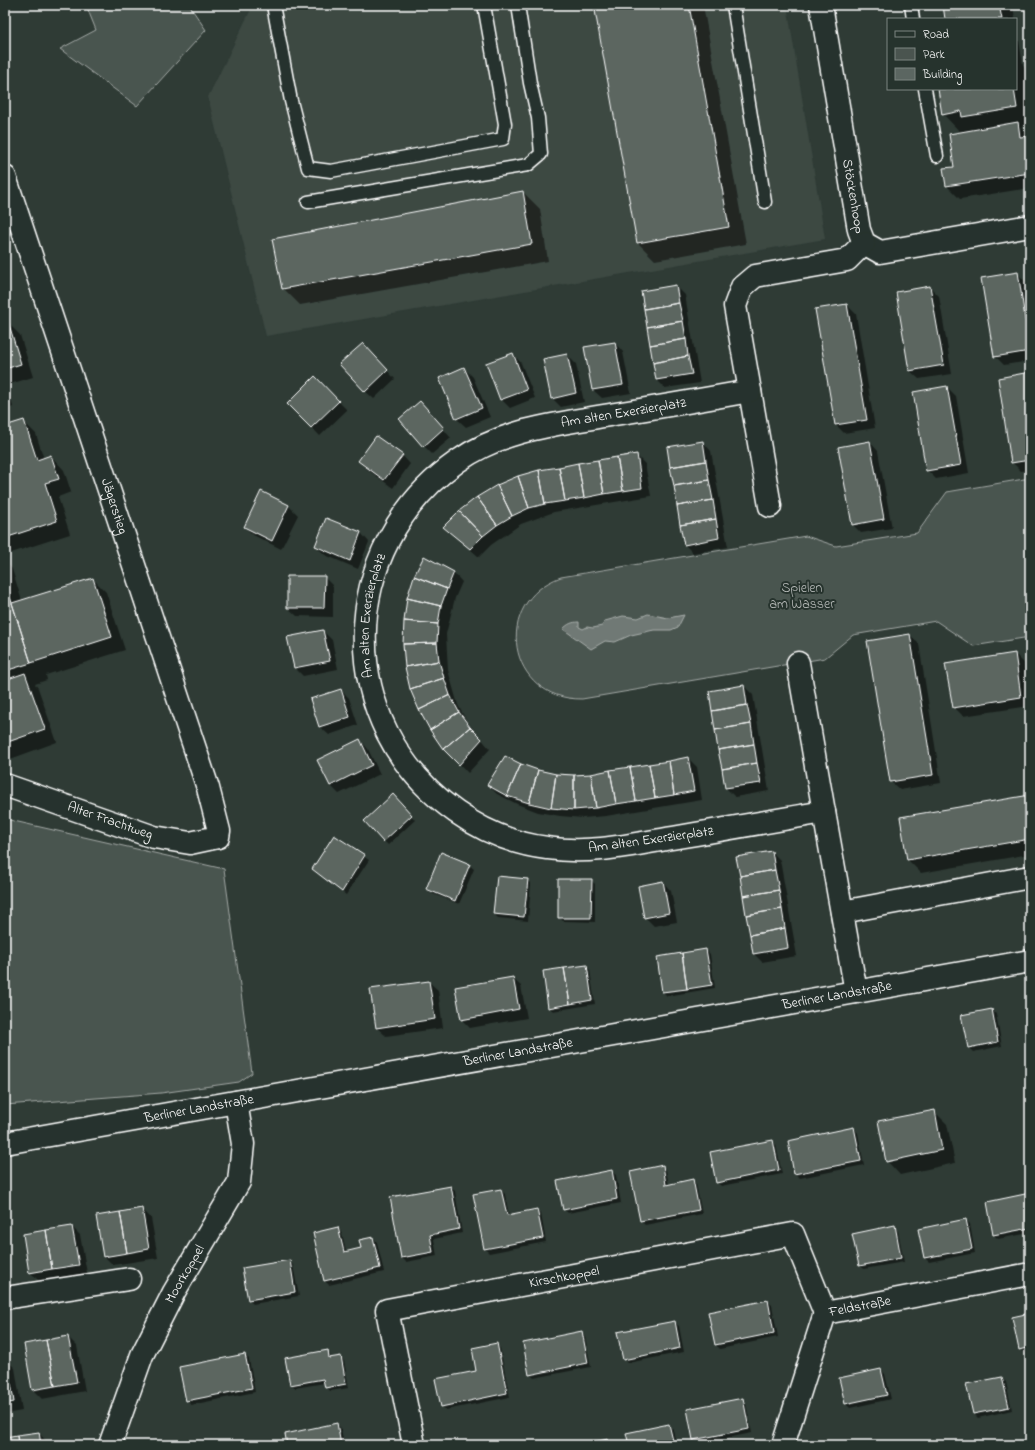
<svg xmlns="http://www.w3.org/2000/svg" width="1035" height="1450" font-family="'Indie Flower',sans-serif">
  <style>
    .built { fill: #3c4842 }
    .green { fill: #4a544f; stroke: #a4aaa7 }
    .water { fill: #707975; stroke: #a9afac }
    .shadow { fill: #0007 }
    .building { fill: #5b6661; stroke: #fff }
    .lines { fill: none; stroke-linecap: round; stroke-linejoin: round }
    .lane-casing { stroke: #fff; stroke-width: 15 }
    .street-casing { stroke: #fff; stroke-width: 25 }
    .lane { stroke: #26332d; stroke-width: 12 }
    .street { stroke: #26332d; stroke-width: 22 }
    .labels { text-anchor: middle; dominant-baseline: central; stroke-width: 4; stroke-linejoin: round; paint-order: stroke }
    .street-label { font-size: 14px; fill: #fff; stroke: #26332d }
    .park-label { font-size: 14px; fill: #b7bbb9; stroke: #26332d }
  </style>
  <rect width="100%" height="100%" fill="#2f3b35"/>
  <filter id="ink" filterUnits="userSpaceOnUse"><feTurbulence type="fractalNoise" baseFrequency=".025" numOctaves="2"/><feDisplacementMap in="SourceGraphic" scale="8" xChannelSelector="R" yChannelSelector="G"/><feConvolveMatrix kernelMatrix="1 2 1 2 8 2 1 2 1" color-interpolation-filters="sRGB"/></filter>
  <g filter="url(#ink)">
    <path class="built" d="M253,5H787L825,239L266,336L208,97Z"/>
    <path class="green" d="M86,5H189L206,30L137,106L60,49L96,30Z
      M1030,478V637L973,646L936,621L853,635L825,658L582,699C507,700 491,602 561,577L806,536L836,546L917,533L947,492Z
      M5,819L224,869L252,1073L239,1082L161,1093L5,1105Z"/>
    <path class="water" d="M648,614L668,618L684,615L678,627L671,630H654L631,635L615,642L605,641L591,649L563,629C568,624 572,622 579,622V627L583,629L587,627L593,628L602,626L605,621L623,616L638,618Z"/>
    <path class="shadow" d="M595,5H703L746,244L655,260L638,243Z
      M944,5H1013L1015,19H946Z
      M1016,22L1023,65L1030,72V93H1028L1030,125L1021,127L1030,136V188L960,199L947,186L944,169L955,167L961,133L943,114L939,89H1016Z
      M523,192L540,209L548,261L300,305L283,288Z
      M1017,273L1026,282L1030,306V361L1004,365L995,356Z
      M676,286L685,295L700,383L665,388L657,380Z
      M930,287L939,296L952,374L919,379L910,371Z
      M847,305L856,314L875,428L844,433L836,425Z
      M7,322L20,335L33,377L7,385L13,407L5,410V323Z
      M615,343L623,352L631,393L602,398L593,390Z
      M371,353L395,379L374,399L365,391Z
      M513,354L521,363L535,398L510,408L501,399Z
      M567,355L576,364L584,402L561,407L552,398Z
      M464,368L473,377L490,417L466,427L457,419L440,378Z
      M1030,373V470L1021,471L1012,462Z
      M315,378L347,410L320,436L289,404Z
      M947,387L956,396L969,473L936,479L927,470Z
      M428,411L451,438L432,454L424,446Z
      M23,421L36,434L44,459L51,456L64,470L71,492L58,497L70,534L5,555V427Z
      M703,442L711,451L728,547L693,553L684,544Z
      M870,442L878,451L892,528L861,533L853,525Z
      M402,455L410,464L393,488L368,470L359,461Z
      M636,455L645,464L651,496L554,512L521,524L491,545L479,557L445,527Z
      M261,493L289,506L298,515L281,549L253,535L245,527Z
      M327,520L361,533L369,542L358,569L325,555L316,546Z
      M424,557L454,573L462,582L455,598L446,634L448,670L458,705L467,722L490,749L468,773L444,748Z
      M5,561L12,569L22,601L93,579L106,592L125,650L46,675L47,680L35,684L38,688L57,742L5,761Z
      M324,577L333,586V617L297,616L288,608Z
      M323,631L332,640L338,669L303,676L295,668Z
      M910,635L919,644L941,783L900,790L891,782Z
      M1015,654L1024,663L1030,706L963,716L954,707Z
      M744,686L753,695L769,791L735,797L726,788L710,692Z
      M341,690L349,698L358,725L329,735L320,727Z
      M360,740L368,749L380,774L339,794L330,785Z
      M688,758L697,767L702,800L606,816L583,818L560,816L538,812L517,804L497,794L488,785L538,771L574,776L591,775Z
      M1030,796V854L921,873L908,860L901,818Z
      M397,800L415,820L388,845L384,841Z
      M334,837L369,860L346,895L318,873Z
      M772,852L780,860L797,956L762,962L754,954Z
      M469,865L474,869L459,904L431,893L427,889Z
      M527,880L531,884L528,921L498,918L494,914Z
      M591,880L595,884V922L563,921L559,917Z
      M663,882L671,891L677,922L654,926L645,917Z
      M706,950L710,954L715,988L667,996L663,992Z
      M586,966L590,970L595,1004L553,1011L549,1007Z
      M512,978L521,986L527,1018L470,1028L461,1019Z
      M429,982L438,990L443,1028L386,1036L377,1028L371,990Z
      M992,1010L996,1014L1002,1046L973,1052L969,1048Z
      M934,1111L947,1124L955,1163L900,1175L887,1161Z
      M854,1128L858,1133L864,1165L800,1178L795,1173Z
      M772,1141L776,1145L782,1174L721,1186L717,1182Z
      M662,1166L666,1170L669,1185L692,1180L696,1184L702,1214L645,1225L641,1221Z
      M611,1171L616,1175L621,1203L568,1213L564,1209Z
      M451,1187L455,1191L462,1233L434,1239L437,1256L406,1262L402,1258Z
      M501,1190L505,1194L509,1216L537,1210L541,1214L546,1242L489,1253L485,1249Z
      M1030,1194V1233L998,1239L994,1235L988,1202Z
      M142,1209L151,1218L158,1258L113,1265L104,1256Z
      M966,1220L970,1224L975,1253L929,1262L925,1258L919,1229Z
      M894,1226L898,1231L904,1262L864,1269L860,1265Z
      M72,1227L80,1235L87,1273L39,1281L30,1272Z
      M338,1228L342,1233L346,1252L362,1249L373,1238L377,1242L384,1272L329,1285L325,1281L314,1234Z
      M289,1261L293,1265L299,1296L253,1304L249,1300Z
      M767,1301L772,1305L778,1337L720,1349L716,1345Z
      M1030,1314V1352L1024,1353L1020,1349Z
      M674,1322L679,1326L684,1352L628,1363L624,1359Z
      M581,1332L585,1337L591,1367L534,1378L530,1374Z
      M68,1337L77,1346L85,1391L42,1399L33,1390L25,1345Z
      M496,1344L500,1348L510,1397L446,1410L442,1406L478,1372Z
      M328,1351L332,1359L340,1357L344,1361L349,1388L330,1391L325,1383L295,1388L291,1384Z
      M245,1355L249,1359L255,1392L191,1405L187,1401Z
      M5,1359L15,1368L22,1411L5,1414Z
      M881,1370L885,1374L891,1399L850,1408L846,1404Z
      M1002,1378L1006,1382L1012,1410L978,1418L974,1414Z
      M742,1400L746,1404L752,1433L698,1444L694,1440Z
      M336,1424L341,1428L344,1445H288Z
      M669,1425L673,1429L676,1445H630Z
      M39,1433L47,1442L48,1445H5V1438Z"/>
    <path class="building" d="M594,5H689L729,227L637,243Z
      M943,5H999L1002,19H945Z
      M938,89H1014L1017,108L962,117L961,111L942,115Z
      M1018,122L1020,137L1030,136V173L946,186L943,168L954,167L949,134Z
      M523,191L532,244L282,289L272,239Z
      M1018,272L1030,351L994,357L981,278Z
      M676,285L679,303L644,309L641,291Z
      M930,286L944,365L909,371L896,292Z
      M679,303L683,321L647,327L644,309Z
      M847,304L867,420L835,425L815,309Z
      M8,321L21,364L5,369V322Z
      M683,321L686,339L650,345L647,327Z
      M686,339L688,356L653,363L650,345Z
      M615,342L623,385L592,390L584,347Z
      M363,343L388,370L365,392L339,364Z
      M513,353L527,390L500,400L486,363Z
      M567,354L576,393L551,399L543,359Z
      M688,356L692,374L656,380L653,363Z
      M464,367L482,408L456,419L439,378Z
      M1030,372V460L1011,463L998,378Z
      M315,376L339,401L311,428L287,404Z
      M947,386L961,465L926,471L913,392Z
      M420,401L444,428L423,447L399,419Z
      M24,420L37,460L51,455L59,479L45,483L57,521L5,538V426Z
      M376,436L403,455L384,480L358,461Z
      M703,441L706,461L670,467L667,447Z
      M870,441L884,519L852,525L838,447Z
      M637,454L642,488L623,491L617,457Z
      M617,457L623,491L604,494L598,460Z
      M598,460L604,494L584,498L578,463Z
      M706,461L709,480L674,486L670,467Z
      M578,463L584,498L565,501L559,467Z
      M559,467L565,501L545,504L539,470Z
      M539,470L545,504L529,508L518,476Z
      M518,476L529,508L512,516L497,485Z
      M709,480L713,500L677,506L674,486Z
      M497,485L512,516L497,525L477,497Z
      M261,491L289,505L272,541L244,527Z
      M477,497L497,525L483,536L459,511Z
      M713,500L716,519L680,525L677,506Z
      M459,511L483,536L470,549L443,527Z
      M326,518L361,532L350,561L315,546Z
      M716,519L719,538L684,545L680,525Z
      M424,556L454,572L447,589L414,576Z
      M287,576H325L324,608H287Z
      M414,576L447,589L441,606L407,598Z
      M93,578L112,637L31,663L12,603Z
      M5,581L31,663L5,671Z
      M407,598L441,606L438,624L404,621Z
      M404,621L438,624L437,643L403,644Z
      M323,630L330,661L294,668L287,637Z
      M910,634L933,775L890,782L867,641Z
      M437,643L439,661L405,667L403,644Z
      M1015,653L1021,697L953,708L945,664Z
      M439,661L444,678L410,689L405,667Z
      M25,673L45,729L5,743V680Z
      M444,678L450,695L419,710L410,689Z
      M744,685L747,705L712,711L709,691Z
      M341,689L350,717L319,727L310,699Z
      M450,695L459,712L430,730L419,710Z
      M747,705L751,724L715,730L712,711Z
      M459,712L470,727L443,749L430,730Z
      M751,724L754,744L718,750L715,730Z
      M470,727L482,739L459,765L443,749Z
      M360,739L372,765L330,786L317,760Z
      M754,744L757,763L722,769L718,750Z
      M505,756L521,764L507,796L487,785Z
      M688,757L694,791L674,795L669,761Z
      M669,761L674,795L655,798L649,764Z
      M757,763L761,783L725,788L722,769Z
      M521,764L538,770L529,803L507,796Z
      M649,764L655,798L636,801L630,767Z
      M630,767L636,801L616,804L610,770Z
      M538,770L556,774L551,808L529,803Z
      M610,770L616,804L596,808L591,774Z
      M556,774L574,775V810L551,808Z
      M591,774L596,808L574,810V775Z
      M393,794L412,815L383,842L364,821Z
      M1030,795V839L907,860L900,817Z
      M334,835L365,855L342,892L312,869Z
      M772,851L775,870L740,876L736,857Z
      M441,852L470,864L455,901L426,889Z
      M775,870L779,890L743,896L740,876Z
      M497,876L528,879L524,917L493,914Z
      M558,879H592L591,918H558Z
      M663,881L669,913L644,918L638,886Z
      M779,890L782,909L746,915L743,896Z
      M782,909L785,928L750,935L746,915Z
      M785,928L788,948L753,954L750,935Z
      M706,949L712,985L687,989L682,953Z
      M682,953L687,989L662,992L657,957Z
      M587,965L592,1000L570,1004L564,968Z
      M564,968L570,1004L548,1008L543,971Z
      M513,977L519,1009L461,1020L455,987Z
      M429,981L435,1019L376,1028L370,989Z
      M992,1009L998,1042L968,1048L961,1015Z
      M935,1110L942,1150L886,1162L878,1121Z
      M854,1127L861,1161L794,1174L788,1141Z
      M773,1140L779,1170L716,1183L710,1152Z
      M663,1165L666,1185L693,1179L699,1210L640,1221L630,1172Z
      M612,1170L617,1199L563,1210L557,1181Z
      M451,1186L459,1229L430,1235L433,1252L401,1258L390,1197Z
      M501,1189L507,1215L537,1209L543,1238L484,1249L473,1194Z
      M1030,1193V1228L993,1235L987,1202Z
      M142,1208L149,1249L127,1253L120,1212Z
      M120,1212L127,1253L103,1257L96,1216Z
      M966,1219L972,1249L924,1258L918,1229Z
      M895,1225L901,1258L859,1266L852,1234Z
      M72,1226L79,1265L52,1269L46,1230Z
      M338,1227L344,1252L361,1248L359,1240L373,1237L380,1268L324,1281L313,1233Z
      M46,1230L52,1269L29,1273L23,1234Z
      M290,1260L295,1292L248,1300L242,1268Z
      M768,1300L774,1333L715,1345L708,1312Z
      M1030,1313V1347L1019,1350L1012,1317Z
      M675,1321L680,1348L623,1360L617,1332Z
      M582,1331L588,1363L529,1375L523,1343Z
      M68,1336L77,1382L55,1386L46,1340Z
      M46,1340L55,1386L32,1390L24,1344Z
      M497,1343L507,1393L441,1407L435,1379L476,1371L472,1348Z
      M328,1350L329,1358L341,1356L346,1384L325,1388L323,1379L290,1385L285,1358Z
      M245,1354L252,1388L186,1401L179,1367Z
      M5,1358H7L14,1402L5,1404Z
      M881,1369L887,1395L845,1404L839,1378Z
      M1002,1377L1009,1407L973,1414L966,1384Z
      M743,1398L749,1429L693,1440L687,1409Z
      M337,1423L341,1445H287L285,1434Z
      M669,1424L674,1445H629L626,1433Z
      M39,1432L41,1445H18L17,1435Z
      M17,1435L18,1445H5V1437Z
      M608,1439L609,1445H579Z"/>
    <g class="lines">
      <defs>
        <path id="lane" d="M273,5L291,101L308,168L331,171L503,139L505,124L484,5
          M733,5L765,202
          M911,5L913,19
          M925,89L937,156
          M308,202L528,165L541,154L538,118L530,83L518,5"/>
        <g id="street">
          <path id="s1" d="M821,5L859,230L864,243L880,252L1030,226"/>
          <path id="s2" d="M5,177L208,788L219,831L218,837L190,843L154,837L5,785"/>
          <path d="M750,391L770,506"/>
          <path d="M798,663L824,812"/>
          <path d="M842,912L1030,877"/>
          <path id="s3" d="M856,992L824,812C776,820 727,829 678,837C635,844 591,855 547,848C514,844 483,831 456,812C333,725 335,547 458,461C504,428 561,424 615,414C660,407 705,399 750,391L735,306L742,287L755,276L847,260L864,243"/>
          <path id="s4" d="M5,1143L1030,961"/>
          <path d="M5,1298L129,1279"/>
          <path id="s5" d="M110,1445L142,1355L174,1292L239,1182L243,1144L236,1102"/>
          <path id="s6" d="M414,1445L387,1310L793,1234L825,1313"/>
          <path id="s7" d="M783,1445L825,1313L1030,1274"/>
        </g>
      </defs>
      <use href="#lane" class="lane-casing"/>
      <use href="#street" class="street-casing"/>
      <use href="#lane" class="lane"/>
      <use href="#street" class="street"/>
    </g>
  </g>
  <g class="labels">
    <g class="street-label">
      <text stroke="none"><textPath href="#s1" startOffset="194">Stöckenhoop</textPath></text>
      <text stroke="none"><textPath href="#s3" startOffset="1148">Am alten Exerzierplatz</textPath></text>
      <text stroke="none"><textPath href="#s2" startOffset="347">Jägerstieg</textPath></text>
      <text stroke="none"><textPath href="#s3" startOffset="789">Am alten Exerzierplatz</textPath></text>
      <text transform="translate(110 821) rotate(19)">Alter Frachtweg</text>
      <text transform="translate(651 840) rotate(-8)">Am alten Exerzierplatz</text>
      <text stroke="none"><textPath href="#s4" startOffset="845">Berliner Landstraße</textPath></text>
      <text stroke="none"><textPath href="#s4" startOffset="521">Berliner Landstraße</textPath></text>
      <text stroke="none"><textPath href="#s4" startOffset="197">Berliner Landstraße</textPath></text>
      <text stroke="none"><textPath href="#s5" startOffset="187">Moorkoppel</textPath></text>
      <text stroke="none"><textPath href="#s6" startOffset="318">Kirschkoppel</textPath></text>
      <text stroke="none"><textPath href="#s7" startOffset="174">Feldstraße</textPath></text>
    </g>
    <g class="park-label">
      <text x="802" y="588">Spielen<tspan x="802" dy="16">am Wasser</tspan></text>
    </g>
  </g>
  <rect width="1035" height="1450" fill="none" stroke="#26332d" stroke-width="20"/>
  <rect x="10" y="10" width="1015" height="1430" fill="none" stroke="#fff" stroke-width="1.5" filter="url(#ink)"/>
  <rect x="887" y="18" width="130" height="72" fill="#26332d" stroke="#7d8581"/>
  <rect x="895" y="31" width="20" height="6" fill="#26332d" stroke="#7d8581"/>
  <text x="923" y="38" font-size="12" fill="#ffffff">Road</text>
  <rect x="895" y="48" width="20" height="12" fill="#4a544f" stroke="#7d8581"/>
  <text x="923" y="58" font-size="12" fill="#ffffff">Park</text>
  <rect x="895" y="68" width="20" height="12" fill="#5b6661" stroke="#7d8581"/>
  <text x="923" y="78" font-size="12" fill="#ffffff">Building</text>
</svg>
